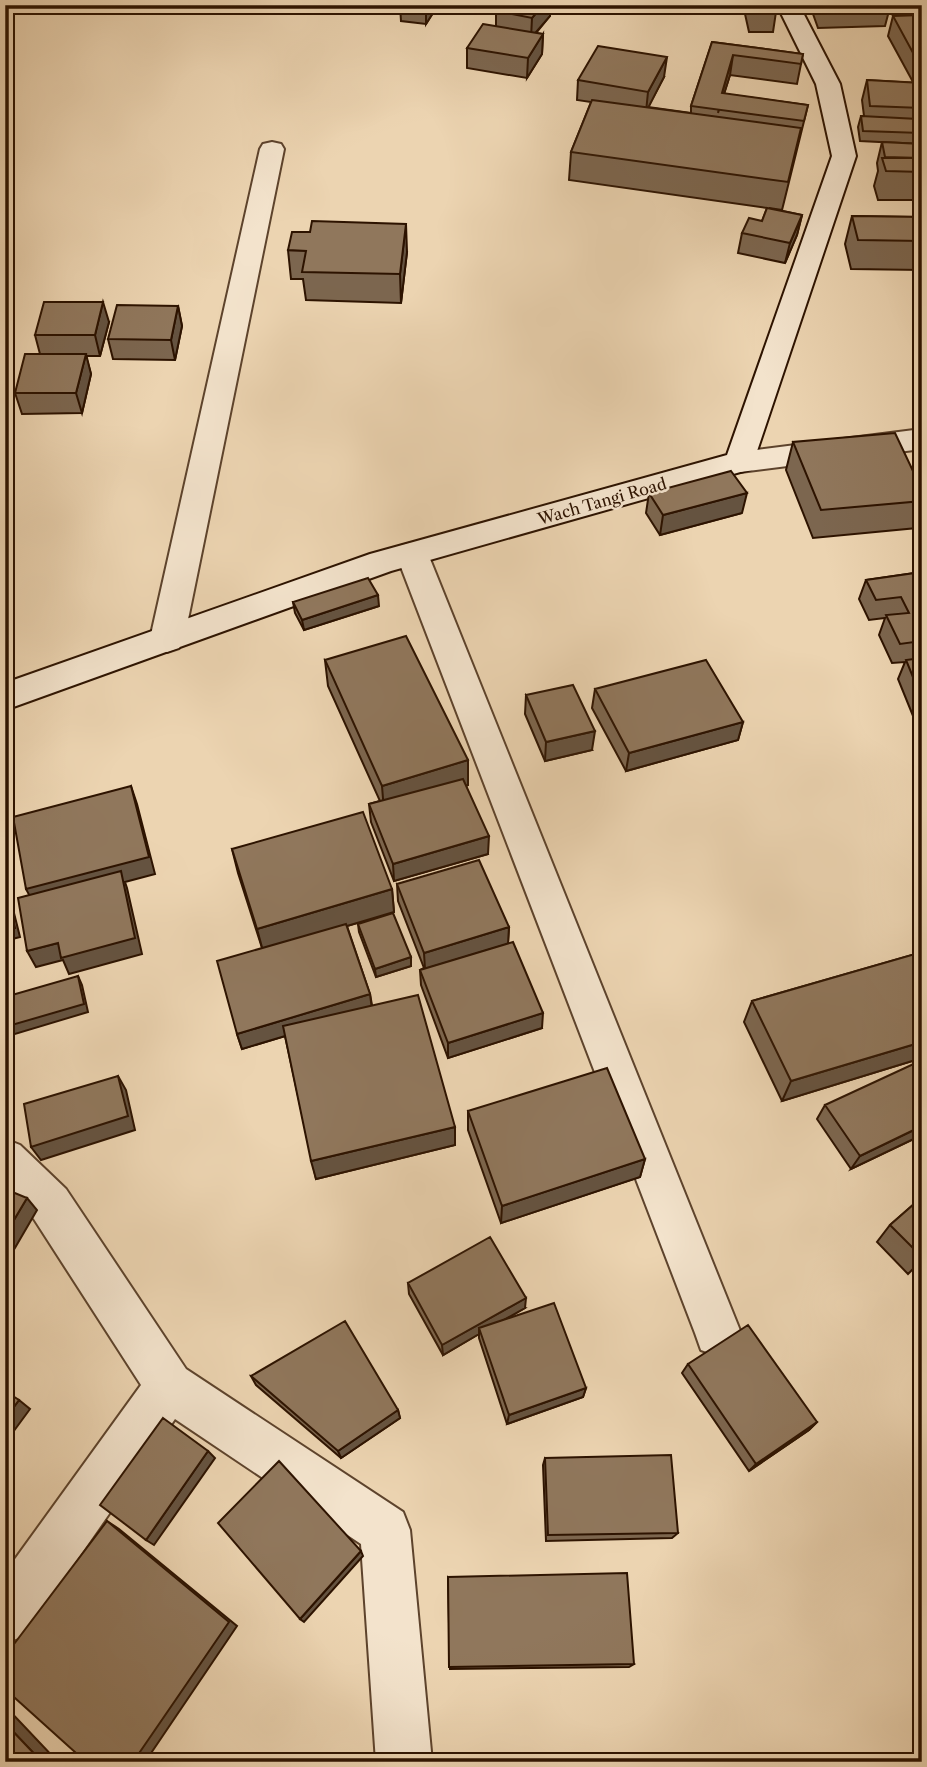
<svg xmlns="http://www.w3.org/2000/svg" width="927" height="1767" font-family="'Libre Caslon Text',serif">
  <style>
    .lines { fill: none; stroke-linecap: round; stroke-linejoin: round }
    .minor-casing { stroke: #5d432c; stroke-width: 4 }
    .secondary-casing { stroke: #2d1300; stroke-width: 4 }
    .minor { fill: #f3e3cc; fill-rule: evenodd }
    .secondary { fill: #f3e3cc; fill-rule: evenodd }
    .wall { fill: #7c664f; stroke: #2d1300; stroke-width: 2 }
    .shaded-wall { fill: #655340; stroke: #2d1300; stroke-width: 2 }
    .building { fill: #90775c; stroke: #2d1300; stroke-width: 2 }
    .labels { text-anchor: middle; dominant-baseline: central; stroke-width: 5; stroke-linejoin: round; paint-order: stroke }
    .far-street-label { font-size: 16px; fill: #2d1300; stroke: #f3e3cc }
  </style>
  <rect width="100%" height="100%" fill="#ecd4b1"/>
  <filter id="stains"><feTurbulence type="fractalNoise" baseFrequency=".00286" numOctaves="4"/><feColorMatrix values="0 0 0 0 .2 0 0 0 0 .09 0 0 0 0 .02 0 0 0 .5 -.17"/></filter>
  <radialGradient id="worn" r=".72"><stop offset=".6" stop-color="#630" stop-opacity="0"/><stop offset="1" stop-color="#630" stop-opacity=".3"/></radialGradient>
  <g class="lines">
    <defs>
      <path id="minor" d="M272,142L281,144L284,149L184,639L179,648L167,652L155,648L150,639L260,149L263,144Z
        M922,429V449L740,472L729,469L725,462L729,455L740,452Z
        M412,543L423,546L428,554L741,1333L735,1350L718,1356L701,1350L695,1333L396,554L401,546Z
        M5,1139L20,1145L66,1189L186,1369L403,1512L410,1530L432,1762H376L361,1544L175,1419L24,1636L5,1643V1573L141,1385L34,1219L5,1190Z"/>
      <path id="secondary" d="M777,5H799L840,84L856,156L751,469L391,571L5,710V683L370,554L727,455L832,156L816,84Z"/>
    </defs>
    <use href="#minor" class="minor-casing"/>
    <use href="#secondary" class="secondary-casing"/>
    <use href="#minor" class="minor"/>
    <use href="#secondary" class="secondary"/>
  </g>
  <path class="wall" d="M400,5H438L426,24L401,21Z
    M501,5H550V16L536,33L543,34L542,54L527,78L467,68V48L496,26V11Z
    M743,5H775L776,12L773,32H749Z
    M815,5H890V7L885,26L818,28L813,14Z
    M912,5H922V129H920L921,133L918,144L860,141L858,127L861,116H864L862,100L867,80L917,83V82H913L888,36L893,16L911,15L910,13Z
    M712,42L803,54L797,84L730,75L724,94L808,105L782,210L769,208L802,215L797,235L785,263L738,253L742,233L762,221L767,208L569,180L571,152L591,102L577,100L578,80L664,77L648,107L691,113V106Z
    M882,142L922,144V200H878L874,186L878,171L877,163Z
    M852,216L922,217V270L851,269L845,244Z
    M288,250L407,252L401,303L306,300L303,279H291Z
    M178,306L182,326L175,360L113,359L108,339Z
    M109,322L100,356H86L91,374L82,413L22,414L15,393L40,354L35,335Z
    M793,442L922,490V514L917,528L813,538L786,470Z
    M649,493L742,513L660,535L646,513Z
    M922,572V738L898,679L905,662L892,663L879,635L885,618L869,620L859,599L866,580Z
    M293,602L379,606L304,630L295,613Z
    M325,660L468,760V785L466,786L488,854L394,881L371,822L369,804L380,801L328,686Z
    M595,689L743,722L738,740L626,771L592,708Z
    M526,695L592,750L545,761L525,714Z
    M232,849L392,889L394,912L347,926L370,994L372,1005L455,1127V1145L316,1179L285,1036L242,1049L237,1034L262,948L238,873Z
    M397,884L509,927L508,943L542,1028L448,1058L421,985L420,970L424,968L398,901Z
    M358,924L411,957V966L376,977L359,932Z
    M922,952V1058L782,1101L744,1022L752,1001Z
    M825,1105L922,1135L851,1169L817,1119Z
    M468,1111L645,1159L640,1177L501,1223L468,1130Z
    M922,1197V1268L918,1264L908,1274L877,1242L890,1225Z
    M408,1283L525,1308L506,1319L586,1388L583,1397L507,1424L479,1338V1334L443,1355L409,1294Z
    M688,1364L817,1422L809,1430L749,1471L682,1373Z
    M251,1376L398,1410L400,1418L341,1458L256,1385Z
    M545,1458L678,1533L672,1538L546,1541L543,1465Z
    M448,1577L634,1664L629,1667L450,1669Z"/>
  <path class="shaded-wall" d="M426,5H438L426,24Z
    M543,5H550V16L531,38L532,18Z
    M543,34L542,54L527,78L528,58Z
    M733,55L730,75L718,113L722,93Z
    M667,57L664,77L646,112L648,92Z
    M802,215L797,235L785,263L790,243Z
    M406,224L407,252L401,303L400,274Z
    M103,302L109,322L100,356L95,335Z
    M178,306L182,326L175,360L171,340Z
    M86,354L91,374L82,413L76,393Z
    M747,493L742,513L660,535L663,515Z
    M378,595L379,606L304,630L302,620Z
    M743,722L738,740L626,771L629,753Z
    M595,731L592,750L545,761L546,742Z
    M468,760V785L384,811L382,786Z
    M131,786L137,804L155,874L125,882L127,888L142,954L69,974L63,960L36,967L27,951L58,943L135,938L35,906L26,889Z
    M489,836L488,854L394,881L393,864Z
    M392,889L394,912L263,951L257,929Z
    M9,904L14,913L20,937L5,941V931Z
    M509,927L508,944L425,969L424,953Z
    M411,957V966L376,977L375,969Z
    M78,976L82,985L88,1012L5,1037V1027Z
    M370,994L372,1010L242,1049L237,1034Z
    M543,1013L542,1028L448,1058V1043Z
    M922,1042V1058L782,1101L791,1081Z
    M118,1076L126,1090L135,1130L41,1160L31,1147Z
    M922,1126V1135L851,1169L860,1156Z
    M455,1127V1145L316,1179L311,1161Z
    M645,1159L640,1177L501,1223L502,1206Z
    M27,1198L37,1210L5,1265V1235Z
    M526,1298L525,1308L481,1333L479,1328V1334L443,1355L442,1345Z
    M586,1388L583,1397L507,1424L509,1415Z
    M19,1400L30,1409L5,1443V1419Z
    M398,1410L400,1418L341,1458L338,1451Z
    M817,1422L809,1430L749,1471L756,1464Z
    M208,1451L215,1458L154,1545L146,1540Z
    M107,1521L119,1529L237,1626L145,1762H133Z
    M361,1551L363,1556L304,1622L300,1619Z
    M5,1706L58,1762H42L5,1723Z"/>
  <path class="building" d="M501,5H543L532,18L496,11Z
    M751,5H775L776,12H752Z
    M821,5H890V7L823,8Z
    M922,15V62H918L893,16Z
    M483,24L543,34L528,58L467,48Z
    M712,42L803,54L801,64L733,55L722,93L808,105L804,121L691,106Z
    M598,46L667,57L648,92L578,80Z
    M867,80L922,83V108L870,106Z
    M592,100L801,128L788,182L571,152Z
    M861,116L918,119L921,133L863,131Z
    M882,142L922,144V158L885,157Z
    M882,158H922V172L886,171Z
    M767,208L802,215L790,243L742,233L749,218L762,221Z
    M852,216L922,217V241L858,240Z
    M312,221L406,224L400,274L302,272L306,251L288,250L292,232H310Z
    M44,302H103L95,335H35Z
    M117,305L178,306L171,340L108,339Z
    M25,354H86L76,393H15Z
    M895,433L922,490V501L821,510L793,442Z
    M731,471L747,493L663,515L649,493Z
    M922,572V641L900,644L886,615L909,613L901,597L876,600L866,580Z
    M368,578L378,595L302,620L293,602Z
    M406,636L468,760L382,786L325,660Z
    M922,658V699L906,660Z
    M706,660L743,722L629,753L595,689Z
    M573,685L595,731L546,742L526,695Z
    M463,779L489,836L393,864L369,804Z
    M131,786L149,857L26,889L13,817Z
    M363,812L392,889L257,929L232,849Z
    M479,860L509,927L424,953L397,884Z
    M121,871L135,938L61,958L58,943L27,951L18,898Z
    M9,904L15,928L5,931V905Z
    M393,913L411,957L375,969L358,924Z
    M346,924L370,994L237,1034L217,961Z
    M513,942L543,1013L448,1043L420,970Z
    M922,952V1042L791,1081L752,1001Z
    M78,976L84,1004L5,1027V997Z
    M418,995L455,1127L311,1161L283,1026Z
    M920,1061L922,1063V1126L860,1156L825,1105Z
    M607,1068L645,1159L502,1206L468,1111Z
    M118,1076L128,1116L31,1147L24,1104Z
    M5,1189L27,1198L5,1235Z
    M922,1197V1257L890,1225Z
    M490,1237L526,1298L442,1345L408,1283Z
    M554,1303L586,1388L509,1415L479,1328Z
    M345,1321L398,1410L338,1451L251,1376Z
    M748,1325L817,1422L756,1464L688,1364Z
    M5,1391L19,1400L5,1419Z
    M163,1418L208,1451L146,1540L100,1505Z
    M671,1455L678,1533L548,1535L545,1458Z
    M279,1461L361,1551L300,1619L218,1523Z
    M107,1521L229,1622L133,1762H86L5,1689V1656Z
    M627,1573L634,1664L449,1667L448,1577Z
    M5,1723L42,1762H5Z"/>
  <g class="labels">
    <g class="far-street-label">
      <text transform="translate(602 501) rotate(-16)">Wach Tangi Road</text>
    </g>
  </g>
  <rect width="927" height="1767" fill="none" stroke="#ecd4b1" stroke-width="28"/>
  <rect x="7" y="7" width="913" height="1753" fill="none" stroke="#2d1300" stroke-width="3.5"/>
  <rect x="14" y="14" width="899" height="1739" fill="none" stroke="#2d1300" stroke-width="2"/>
  <rect width="100%" height="100%" filter="url(#stains)"/>
  <rect width="100%" height="100%" fill="url(#worn)"/>
</svg>
